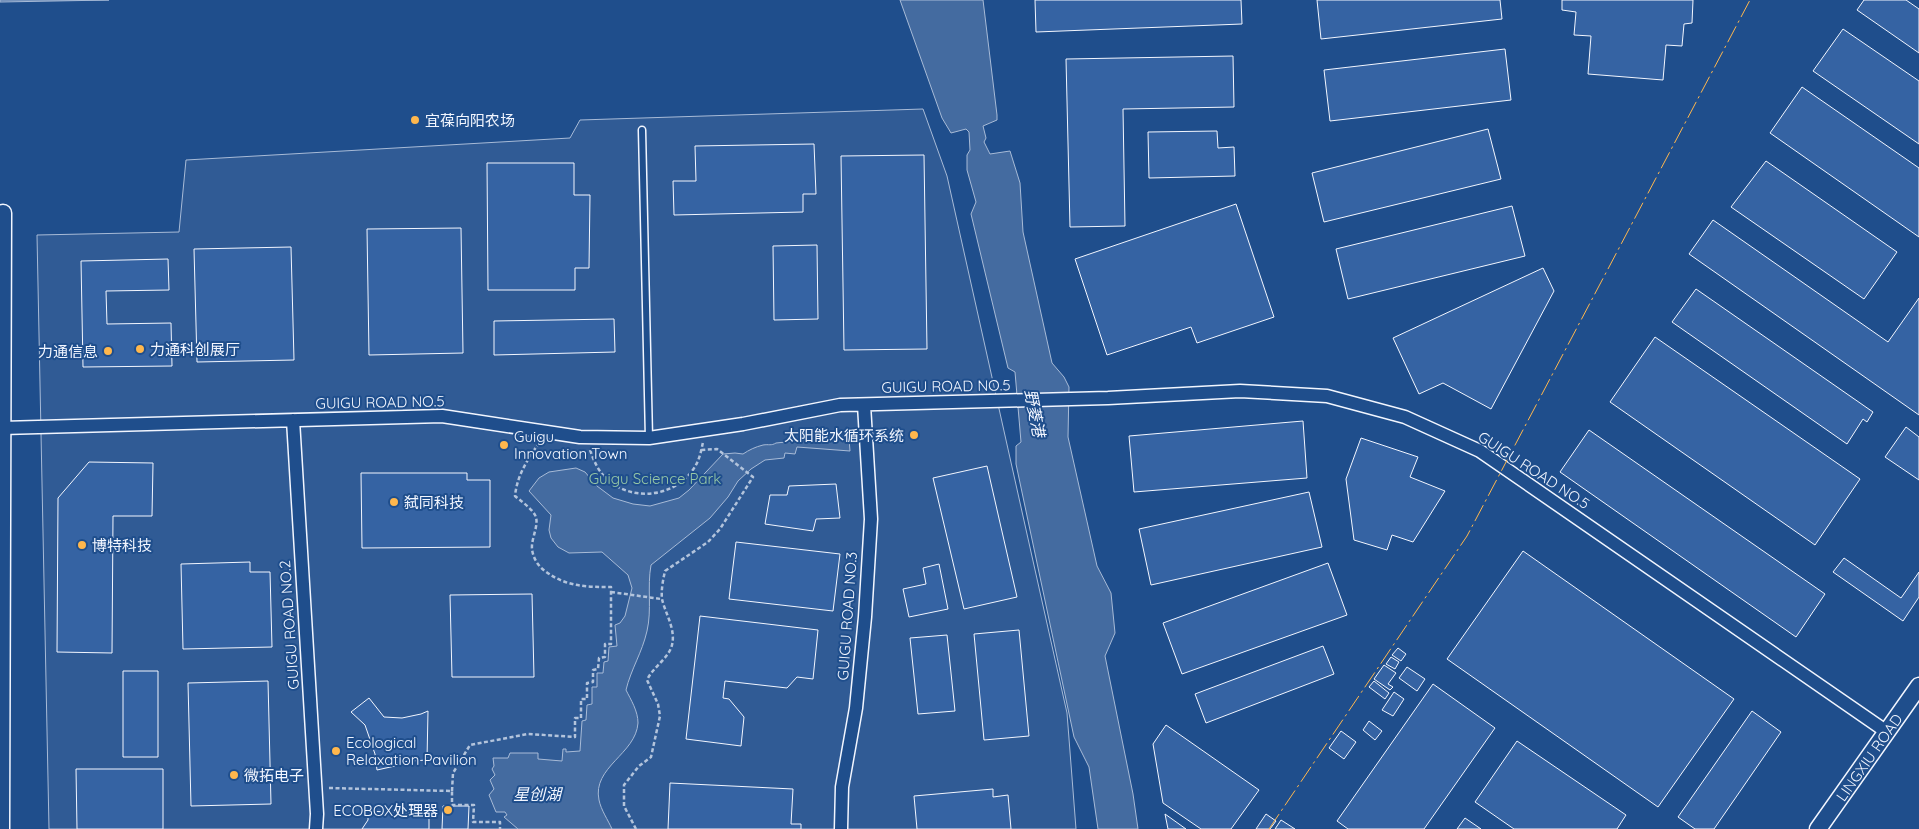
<svg xmlns="http://www.w3.org/2000/svg" width="1919" height="829" font-family="Quicksand,'Noto Sans SC',sans-serif">
  <style>
    .built { fill: #305b95; stroke: #a8bbd7 }
    .water { fill: #446ba0; stroke: #a8bbd7 }
    .building { fill: #3563a3; stroke: #f2f6ff }
    .lines { fill: none; stroke-linecap: round; stroke-linejoin: round }
    .service-casing { stroke: #f2f6ff; stroke-width: 9 }
    .minor-casing { stroke: #f2f6ff; stroke-width: 15 }
    .tertiary-casing { stroke: #f2f6ff; stroke-width: 19 }
    .path { stroke: #b3c4dc; stroke-width: 2.5; stroke-dasharray: 4 2.5; stroke-linecap: butt }
    .service { stroke: #1f4e8c; stroke-width: 6 }
    .minor { stroke: #1f4e8c; stroke-width: 12 }
    .tertiary { stroke: #1f4e8c; stroke-width: 16 }
    .power { stroke: #ffb74d; stroke-width: 1; stroke-dasharray: 18 4 2.5 4; stroke-linecap: butt }
    .poi-dot { fill: #ffb74d; stroke: #1f4e8c; stroke-width: 2 }
    .labels { text-anchor: middle; dominant-baseline: central; stroke-width: 4; stroke-linejoin: round; paint-order: stroke }
    .poi-label { font-size: 15px; fill: #f2f6ff; stroke: #1f4e8c; text-anchor: start }
    .street-label { font-size: 15px; fill: #f2f6ff; stroke: #1f4e8c }
    .park-label { font-size: 15px; fill: #97c8a6; stroke: #1f4e8c }
    .water-label { font-size: 16px; font-style: italic; fill: #f2f6ff; stroke: #1f4e8c }
  </style>
  <rect width="100%" height="100%" fill="#1f4e8c"/>
  <path class="built" d="M923,109L947,176L1067,713L1076,829H49L37,235L179,232L186,160L570,138L580,120Z"/>
  <path class="water" d="M0,0H109L0,2Z
    M900,0H983L997,115V120L983,126L986,138L984,142L990,154L1010,151L1020,183L1023,232L1052,363L1064,377L1069,387L1068,437L1097,566L1111,593L1115,633L1105,656L1133,794L1138,829H1098L1089,767L1074,737L1016,464V446L1021,442L1015,372L1008,368L971,214L976,202L967,170V155L970,150L969,132L966,129L951,133L942,118Z
    M846,436L849,439L850,451L797,447L795,454L785,453L784,458L765,460L751,469L738,481L728,497L710,518L651,565C647,587 652,610 647,631C642,653 631,669 626,690C631,700 638,711 638,723C636,754 592,767 599,800C601,810 608,820 612,829H518L504,817L507,815L505,812H496L489,795L494,789L490,780L495,775L492,769L494,766L493,758H508L510,753H538V759L562,761L563,749H566V752L580,751L582,721L586,720L587,705L592,704V687H597V673H603L604,662L608,661L609,647L617,646L615,625L620,623L625,616L632,588L628,575L602,552L569,553L558,547L551,538L549,530L551,515L529,491L539,478L549,472L576,468L585,472L597,486L613,498L633,504L650,506L679,498L689,490L723,454L735,453L743,454C749,450 755,447 763,445C769,444 771,446 776,443Z"/>
  <path class="building" d="M1035,0H1241L1242,24L1036,32Z
    M1317,0H1500L1502,19L1321,39Z
    M1562,0H1693L1692,23L1684,24L1682,46L1666,45L1663,80L1588,74L1591,36L1574,35L1576,12L1562,10Z
    M1864,0H1906L1919,9V53L1857,10Z
    M1843,29L1919,81V144L1813,71Z
    M1505,49L1511,100L1330,121L1324,70Z
    M1233,56L1234,107L1123,109L1125,226L1070,227L1066,59Z
    M1802,87L1919,168V237L1770,133Z
    M1488,129L1501,179L1324,222L1312,173Z
    M1217,131L1218,148L1234,147L1235,176L1149,178L1148,132Z
    M814,144L816,194H803V212L674,215L673,181H696L695,146Z
    M924,155L927,349L844,350L841,156Z
    M1766,161L1897,252L1864,299L1731,207Z
    M487,163H574V195H590L589,268H575V290H488Z
    M1236,204L1274,317L1197,343L1191,327L1107,355L1075,259Z
    M1512,206L1525,256L1348,299L1336,249Z
    M1713,220L1888,342L1919,298V415L1689,254Z
    M461,228L463,353L369,355L367,229Z
    M817,245L818,319L774,320L773,246Z
    M291,247L294,360L197,362L194,249Z
    M168,259L169,290L106,291L107,324L171,323L172,366L83,367L81,261Z
    M1543,268L1554,291L1491,409L1443,383L1419,394L1393,338Z
    M1696,289L1873,412L1867,422L1863,419L1847,444L1672,322Z
    M614,319L615,352L494,355V321Z
    M1655,337L1860,479L1815,545L1610,402Z
    M1303,421L1307,478L1134,492L1129,436Z
    M1906,427L1919,437V480L1885,457Z
    M1589,430L1825,594L1796,637L1560,472Z
    M1361,438L1418,457L1410,477L1445,491L1413,542L1392,535L1387,550L1354,540L1346,479Z
    M89,462L153,463L152,516H113L112,653L57,652L58,498Z
    M987,466L1017,597L964,609L933,478Z
    M361,473H467V480H490V547L362,548Z
    M836,484L840,518L816,519L813,531L765,524L770,495H787L789,486Z
    M1309,492L1322,547L1151,585L1139,529Z
    M736,542L840,554L833,611L729,599Z
    M1523,551L1734,699L1658,807L1447,659Z
    M1844,558L1901,598L1919,572V597L1903,621L1833,572Z
    M250,562V572H270L272,647L183,649L181,564Z
    M1328,563L1347,615L1182,674L1163,623Z
    M939,564L948,609L909,617L903,589L926,584L923,568Z
    M532,594L534,677H452L450,595Z
    M700,616L818,630L813,679L797,677L787,688L725,681L723,698L729,699L744,717L741,746L686,739Z
    M1019,630L1029,736L984,740L974,634Z
    M947,635L955,711L918,714L910,638Z
    M1323,646L1334,674L1206,723L1195,694Z
    M1398,648L1406,654L1401,661L1392,655Z
    M1391,657L1399,662L1395,669L1386,664Z
    M1384,665L1396,673L1388,684L1393,687L1390,690L1374,679Z
    M1407,667L1425,679L1417,691L1399,678Z
    M123,671H158V757H123Z
    M268,681L271,804L191,806L188,683Z
    M1374,681L1389,693L1385,699L1369,687Z
    M1433,684L1495,728L1424,829H1348L1337,821Z
    M1394,692L1404,699L1393,716L1382,710Z
    M369,698L384,717L402,718L421,714L428,711L427,760L398,762L395,766L377,770L375,754L365,725L351,712Z
    M1752,711L1781,732L1714,829H1695L1678,817Z
    M1369,721L1382,731L1375,740L1363,730Z
    M1166,725L1259,790L1231,829H1201L1163,803L1153,744Z
    M1341,731L1356,742L1344,759L1329,748Z
    M1517,741L1626,815L1617,829H1514L1475,802Z
    M76,769H163V829H77Z
    M670,783L793,789L791,824H801V829H668Z
    M993,789V797L1008,795L1011,829H917L914,796Z
    M443,806H469L468,829H442Z
    M368,811L429,814V829H362L368,820Z
    M1165,814L1186,829H1168Z
    M1266,814L1276,821L1270,829H1256Z
    M1465,818L1481,829H1457Z
    M1281,820L1295,829H1275Z"/>
  <g class="lines">
    <defs>
      <path id="service" d="M642,130L649,438"/>
      <path id="minor" d="M293,420L317,814L316,829
        M2,428L442,416L580,437L649,438L743,424L840,405L1108,398L1240,391L1327,396L1405,417L1480,451L1887,732
        M841,829L842,787L856,708L865,617L871,519L864,405"/>
      <g id="tertiary">
        <path d="M1,829L3,213"/>
        <path id="s1" d="M1818,829L1919,686"/>
      </g>
    </defs>
    <use href="#service" class="service-casing"/>
    <use href="#minor" class="minor-casing"/>
    <use href="#tertiary" class="tertiary-casing"/>
    <path class="path" d="M590,450C594,461 598,471 607,479C632,502 673,497 692,471C699,462 701,452 703,442
      M611,592L661,599
      M329,788L452,791V805H474L473,822H500V829
      M452,791L453,773L470,745L528,734L575,737V718H581V699H587V683L593,682V670L598,669L599,658L605,657V644H611V587C587,587 566,587 545,571C538,566 533,558 532,549C531,538 540,524 535,515C531,508 521,501 515,496C517,476 527,460 539,443
      M636,829L624,806V785L639,766L651,757L660,716L658,704L647,680C653,667 669,658 672,645C676,629 665,613 662,599C661,590 663,580 665,571L708,542L720,529L753,477L717,449L701,450"/>
    <use href="#service" class="service"/>
    <use href="#minor" class="minor"/>
    <use href="#tertiary" class="tertiary"/>
    <path class="power" d="M1269,829L1467,536L1750,0"/>
  </g>
  <g class="poi-dot">
    <circle cx="415" cy="120" r="5"/>
    <circle cx="140" cy="349" r="5"/>
    <circle cx="108" cy="351" r="5"/>
    <circle cx="914" cy="435" r="5"/>
    <circle cx="504" cy="445" r="5"/>
    <circle cx="394" cy="502" r="5"/>
    <circle cx="82" cy="545" r="5"/>
    <circle cx="336" cy="751" r="5"/>
    <circle cx="234" cy="775" r="5"/>
    <circle cx="448" cy="810" r="5"/>
  </g>
  <g class="labels">
    <g class="poi-label">
      <text x="425" y="120">宜葆向阳农场</text>
      <text x="150" y="349">力通科创展厅</text>
      <text x="98" y="351" text-anchor="end">力通信息</text>
      <text x="904" y="435" text-anchor="end">太阳能水循环系统</text>
      <text x="514" y="436">Guigu<tspan x="514" dy="17">Innovation Town</tspan></text>
      <text x="404" y="502">弑同科技</text>
      <text x="92" y="545">博特科技</text>
      <text x="346" y="742">Ecological<tspan x="346" dy="17">Relaxation Pavilion</tspan></text>
      <text x="244" y="775">微拓电子</text>
      <text x="438" y="810" text-anchor="end">ECOBOX处理器</text>
    </g>
    <g class="street-label">
      <text transform="translate(946 386) rotate(-1)">GUIGU ROAD NO.5</text>
      <text transform="translate(380 402) rotate(-1)">GUIGU ROAD NO.5</text>
      <text transform="translate(1534 470) rotate(33)">GUIGU ROAD NO.5</text>
      <text transform="translate(847 616) rotate(-86)">GUIGU ROAD NO.3</text>
      <text transform="translate(289 625) rotate(-94)">GUIGU ROAD NO.2</text>
      <text stroke="none"><textPath href="#s1" startOffset="88">LINGXIU ROAD</textPath></text>
    </g>
    <g class="park-label">
      <text x="655" y="478">Guigu Science Park</text>
    </g>
    <g class="water-label">
      <text transform="translate(1035 413) rotate(79)">野菱港</text>
      <text x="537" y="794">星创湖</text>
    </g>
  </g>
</svg>
